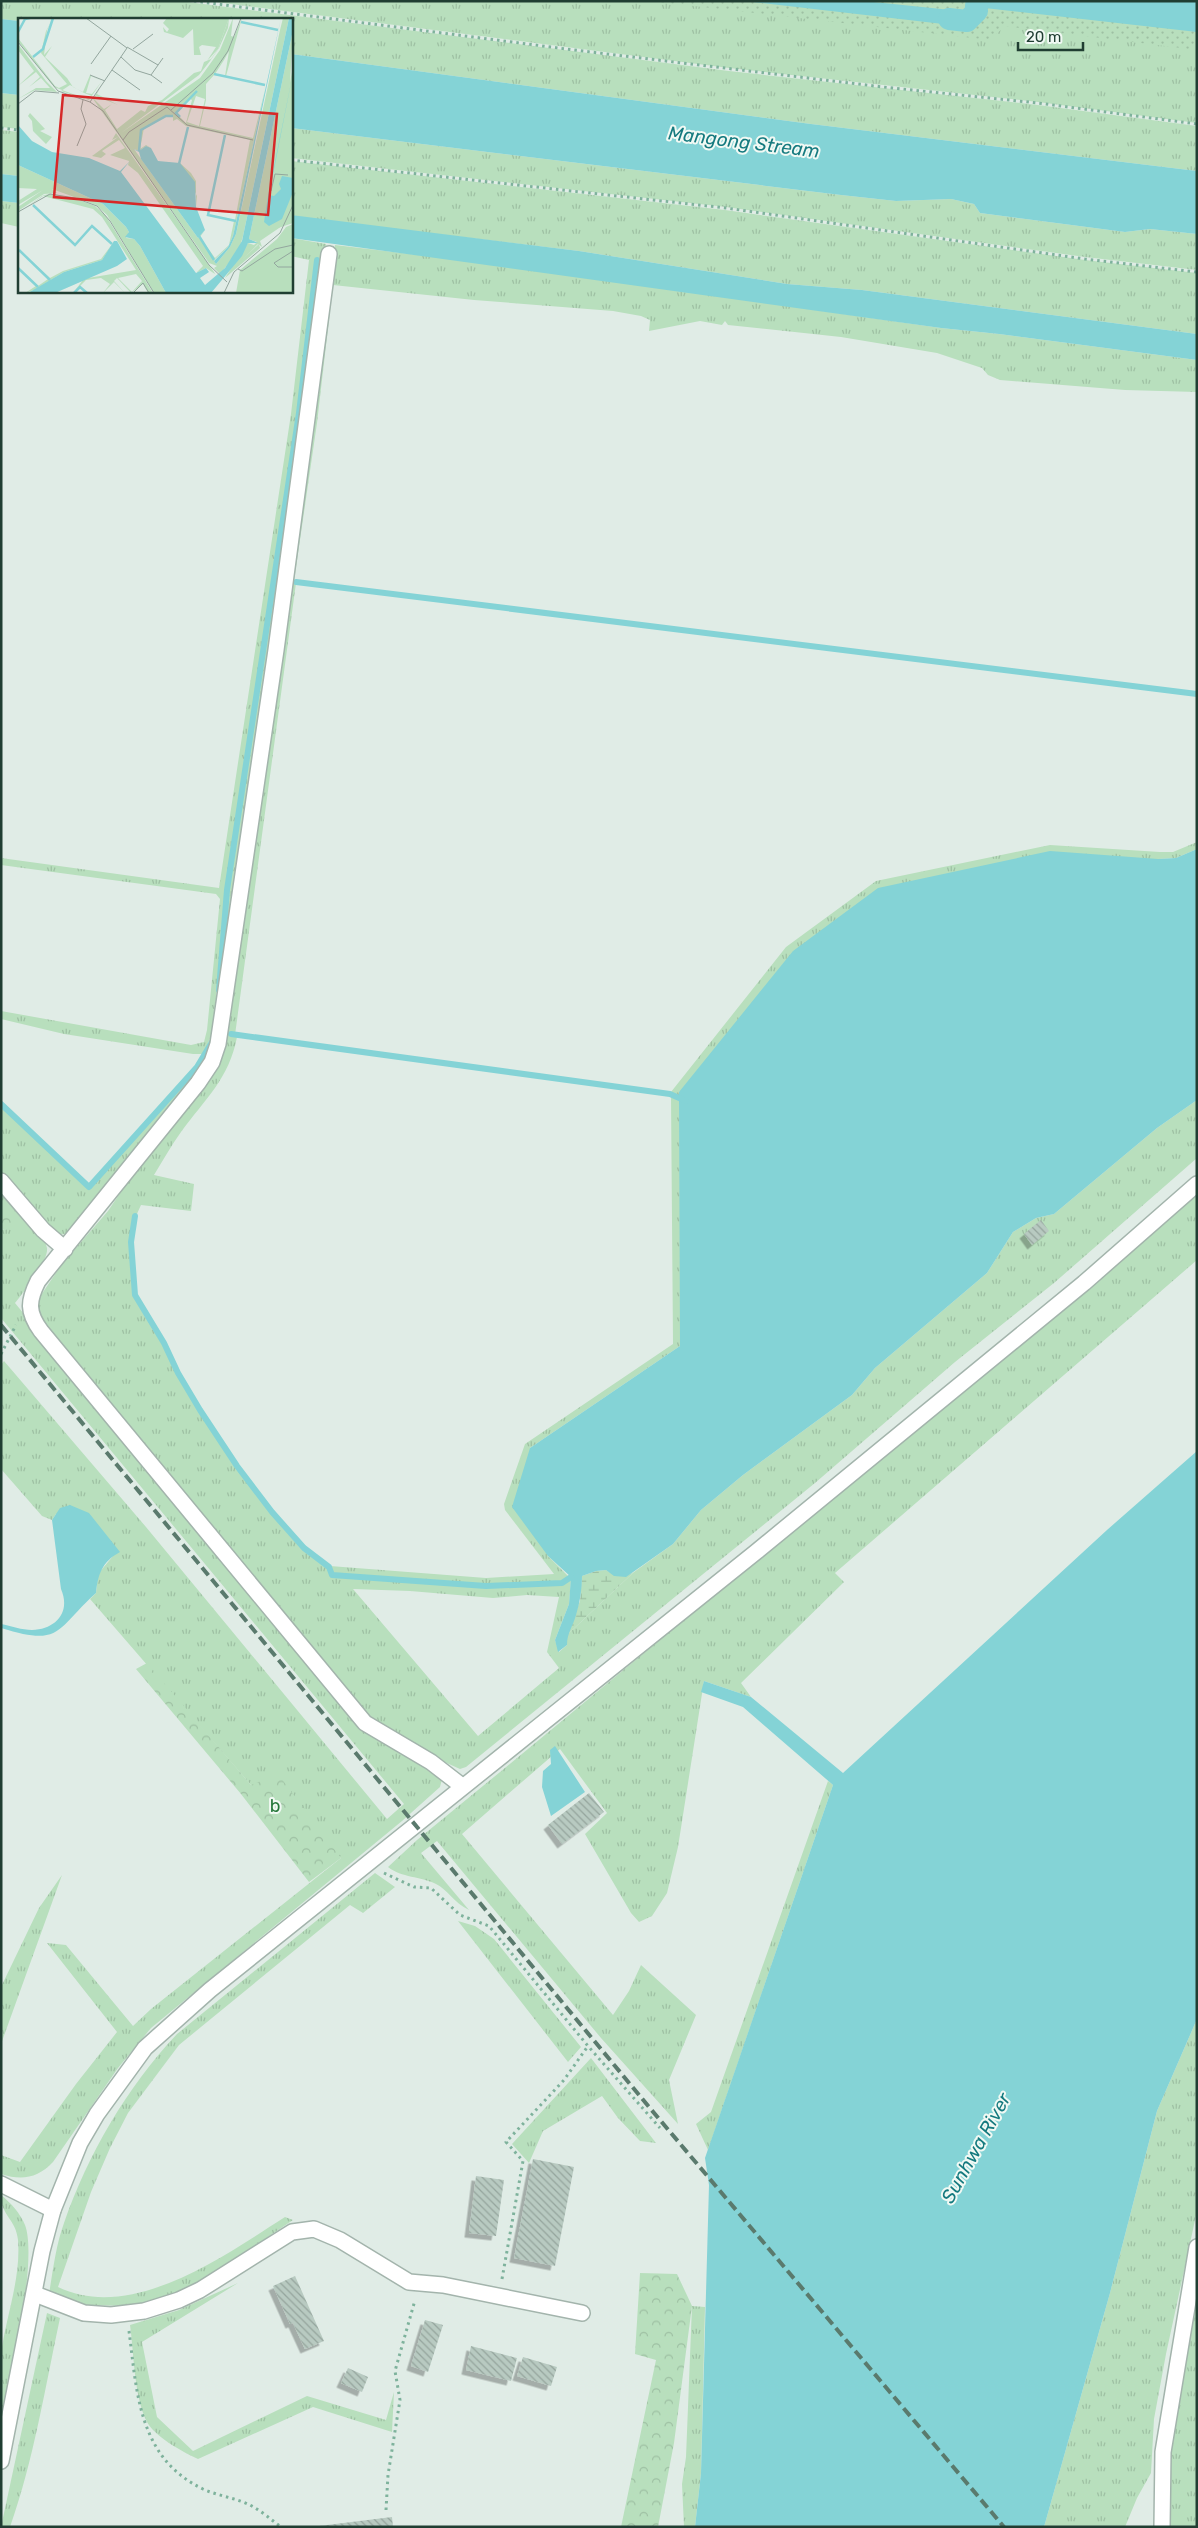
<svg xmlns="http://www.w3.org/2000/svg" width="1198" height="2528" font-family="Rubik,sans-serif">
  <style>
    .grass { fill: url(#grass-tufts); fill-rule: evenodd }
    .forest { fill: url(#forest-crowns) }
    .wetland { fill: url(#wetland-marsh) }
    .park { fill: url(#park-dots) }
    .water { fill: #84d3d6 }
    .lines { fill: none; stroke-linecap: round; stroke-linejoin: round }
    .stream { stroke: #84d3d6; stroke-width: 6 }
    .canal { stroke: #84d3d6; stroke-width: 22 }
    .building { fill: url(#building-back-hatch); filter: url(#shadow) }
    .minor-casing { stroke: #a3b4ac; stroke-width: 18 }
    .tertiary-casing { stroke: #a3b4ac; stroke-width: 18 }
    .path { stroke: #7eb29c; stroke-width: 3; stroke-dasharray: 2.5 4; stroke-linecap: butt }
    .minor { stroke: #fff; stroke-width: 15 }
    .tertiary { stroke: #fff; stroke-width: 15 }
    .rail { stroke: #5a7a6d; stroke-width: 4; stroke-dasharray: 10 5; stroke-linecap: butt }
    .labels { text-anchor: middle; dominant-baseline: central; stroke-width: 4; stroke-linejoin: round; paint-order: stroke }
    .park-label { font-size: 18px; fill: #27783c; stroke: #f1f9f4 }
    .water-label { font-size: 19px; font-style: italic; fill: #157a7f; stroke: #f1f9f4 }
    .inset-river { fill: none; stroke: #84d3d6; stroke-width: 2.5 }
    .inset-road { fill: none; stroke: #93a69e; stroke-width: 1 }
    .view { fill: #d62828; fill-opacity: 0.15; stroke: #d62828; stroke-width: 2.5 }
    .inset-edge { fill: none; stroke: #203e32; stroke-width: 2.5 }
  </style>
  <defs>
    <pattern id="grass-tufts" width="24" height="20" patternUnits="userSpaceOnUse" patternTransform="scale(1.25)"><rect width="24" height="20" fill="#b8dfbd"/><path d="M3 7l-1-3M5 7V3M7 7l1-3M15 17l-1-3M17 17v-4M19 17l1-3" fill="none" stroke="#9ec0a3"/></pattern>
    <pattern id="forest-crowns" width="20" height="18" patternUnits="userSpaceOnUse" patternTransform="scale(1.25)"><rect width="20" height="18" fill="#b8dfbd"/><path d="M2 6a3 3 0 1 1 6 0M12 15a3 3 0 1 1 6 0" fill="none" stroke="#9ec0a3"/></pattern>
    <pattern id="wetland-marsh" width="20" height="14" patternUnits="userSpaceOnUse" patternTransform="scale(1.25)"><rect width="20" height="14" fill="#b8dfbd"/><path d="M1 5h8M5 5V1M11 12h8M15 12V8" fill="none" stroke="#9ec0a3"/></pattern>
    <pattern id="park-dots" width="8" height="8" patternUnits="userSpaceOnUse" patternTransform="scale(1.25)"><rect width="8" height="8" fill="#b8dfbd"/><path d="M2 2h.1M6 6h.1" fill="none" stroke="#9ec0a3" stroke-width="1.8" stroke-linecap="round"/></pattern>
    <pattern id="building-back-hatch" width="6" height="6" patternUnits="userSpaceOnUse" patternTransform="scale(1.25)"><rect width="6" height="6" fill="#b8cac1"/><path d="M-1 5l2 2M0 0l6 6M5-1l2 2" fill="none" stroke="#95a59d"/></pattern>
    <filter id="shadow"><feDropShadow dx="-4.5" dy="4.5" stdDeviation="0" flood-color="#0004"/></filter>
  </defs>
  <rect width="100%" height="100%" fill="#e0ece6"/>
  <path class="grass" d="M1,1H180L729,71L1038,105L1197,126V171L811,124L291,54V19H19V21L1,19Z
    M208,1H743L976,24L1197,32V123L1038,102L729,68Z
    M1,93L19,95V129L1,127Z
    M291,128L841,195L896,201L951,199L974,204L980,213L1125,232L1150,229L1197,234V270L1085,257L726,207L291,158Z
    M1,130L19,132V176L1,174Z
    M291,161L725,210L1085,260L1197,273V334L862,290L787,284L579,251L311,219L291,215Z
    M1,201L19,203V227L1,223Z
    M291,238L326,244L320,305L212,1055L73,1229L65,1234L58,1235L1,1172V1106L90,1189L199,1068L213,1043L229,890L301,413L319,261L317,260H315L297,412L226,890L213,1031L204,1054H193L64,1034L1,1019V1011L191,1045L204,1042L207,1030L220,899L216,894L1,865V858L219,888L291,414L309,260L291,256Z
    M335,245L494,264L941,328L999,334L1197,360V392L1125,390L1000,380L988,375L982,368L937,353L841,337L728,325L725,321L722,325L700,321L649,331L650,320L641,316L613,311L474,300L333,285L317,423L294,581L296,583L235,1035L230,1033V1036L237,1037C229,1079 205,1099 181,1132C171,1146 163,1160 154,1175L194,1184L191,1211L141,1205L136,1216L133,1215L129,1242L133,1296L163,1343L177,1374L198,1410L236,1467L271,1513L303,1549L327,1568L331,1576L485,1587L562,1585L571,1579L569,1604L555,1640L559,1652L567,1645V1635L634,1572L673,1544L701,1510L743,1475L852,1395L875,1368L987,1273L1013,1232L1036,1218L1054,1214L1157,1128L1197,1100V1158L1054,1283L955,1362L815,1483L466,1767L460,1769L440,1760L369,1719L41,1325L37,1308L39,1298L62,1264L108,1211L139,1165L206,1078ZM353,1589L410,1591L493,1598L527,1595L559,1597L547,1652L559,1668L478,1736Z
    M1197,842V849L1176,858L1158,859L679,1092V1096L671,1092L786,947L876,881L1050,845L1160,852H1173Z
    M671,1096L680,1099V1346L530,1448L548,1556L568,1576L562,1582L486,1584L333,1573L330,1566L486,1578L554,1574L505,1510L504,1504L525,1444L673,1344Z
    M1197,1193V1260L835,1573L844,1582L741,1683L751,1697L704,1681L678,1847L667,1893L652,1916L639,1922L631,1913L585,1834L607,1813L560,1749L462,1834L613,2015L629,1991L641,1965L696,2015L669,2080L678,2124L601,2038L437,1841L421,1853L469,1910C454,1903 447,1889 436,1884C420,1876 402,1878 388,1867L417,1840C679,1626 937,1408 1197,1193Z
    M28,1218C34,1227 45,1237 47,1248C49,1260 23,1293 15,1303L214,1546L391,1741L442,1779L440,1787L402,1821L151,2028L118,2068L53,2162C38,2178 22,2181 1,2174V2155L20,2162L76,2084L117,2032L47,1943L66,1945L133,2026L151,2009L341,1858L251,1785L90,1599L96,1593L98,1574L113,1556L56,1514L52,1520L42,1516L1,1469V1365L4,1361L146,1527L387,1819L404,1804L1,1318V1228L4,1230Z
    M828,1781L833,1785L708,2150L696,2124L711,2112Z
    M375,1873L395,1887L363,1913L350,1905L179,2045L128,2113L110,2148L91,2192L58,2287C132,2323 225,2255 285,2217L293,2220L207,2278L156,2301L136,2306L83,2305L49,2294C53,2270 56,2245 64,2223C88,2154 127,2087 177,2034Z
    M62,1875L1,2044V1987L39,1908Z
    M458,1921L475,1926L494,1939L581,2047L568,2062Z
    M1197,2019V2211L1166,2354L1154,2419L1151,2473L1137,2498L1125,2527H1044L1110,2293L1157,2111Z
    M591,2058L656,2143L640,2141L618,2118L602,2096L543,2131L529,2163L512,2144Z
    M1,2195C11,2203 20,2213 25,2225C38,2259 11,2380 1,2419C1,2398 0,2375 1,2354C6,2316 21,2279 18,2240C16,2219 1,2216 1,2195Z
    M1197,2281V2527H1167L1168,2457Z
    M238,2283L142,2342L157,2417L193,2451L307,2396L386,2420L394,2392L392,2432L313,2407L198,2459C183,2452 153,2436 146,2420C134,2394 134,2354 130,2325L179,2310Z
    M692,2306L705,2307L701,2473L695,2527H684L682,2484L686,2457Z
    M47,2313L60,2318C45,2388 34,2459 10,2527H1Z"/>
  <path class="forest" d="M1,1187L28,1218C21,1226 15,1229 4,1230L1,1228Z
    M147,1663L251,1785L278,1774L341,1858L309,1882L241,1794L136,1669Z
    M640,2273L677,2274L692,2306L674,2443L658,2527H621L656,2360L635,2354Z"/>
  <path class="wetland" d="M606,1570C616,1577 623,1578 634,1572L567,1635L580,1601L582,1576L596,1571Z"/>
  <path class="park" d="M650,1H1197V50L1005,26L990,40Z"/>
  <path class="water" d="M744,1H864L980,13L976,24L969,27Z
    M967,1H1197V32L967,6Z
    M1,19L19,21V95L1,93Z
    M291,54L811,124L1197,171V234L1150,229L1125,232L980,213L974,204L951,199L896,201L841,195L291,128Z
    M1,174L19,176V203L1,201Z
    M291,215L579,251L787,284L862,290L1197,334V360L999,334L941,328L291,238Z
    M1197,849V1100L1157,1128L1054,1214L1036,1218L1013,1232L987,1273L875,1368L852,1395L743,1475L701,1510L673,1544L626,1577L614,1576L606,1570L596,1571L582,1576C582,1589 580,1602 576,1615C573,1626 567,1633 567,1645L558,1652L555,1640L569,1604L571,1577L548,1556L512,1507L530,1448L680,1346L679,1092L793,951L878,888L1050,851L1158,859L1176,858Z
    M1197,1451V2019L1157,2111L1110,2293L1044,2527H695L701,2473L709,2185L705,2158L833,1785L743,1707L701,1692L704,1681L751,1697L843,1773L1107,1530Z
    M70,1505L89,1513L120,1552C102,1562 98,1574 96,1593C55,1630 62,1647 1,1628V1624C11,1626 22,1630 32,1630C56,1629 71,1612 61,1589L52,1520L60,1508Z
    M555,1746L585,1792L551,1816L542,1787L543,1771L551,1764L550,1750Z"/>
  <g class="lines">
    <path class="stream" d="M296,582L1197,694
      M219,990L227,890L299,413L317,260
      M231,1034L670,1094L686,1101
      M1,1104L89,1187L197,1067L212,1042
      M135,1216L131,1242L135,1295L164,1343L178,1373L200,1410L237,1466L272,1512L304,1548L329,1567L332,1575L486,1586L562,1583L571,1577"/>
    <path class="canal" d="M949,19L967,21L977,11L976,6"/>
  </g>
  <path class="building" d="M1041,1220L1049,1231L1032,1245L1024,1234Z
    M589,1793L604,1812L562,1844L548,1825Z
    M533,2159L574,2167L555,2266L514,2258Z
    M476,2176L504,2180L496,2236L469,2233Z
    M295,2276L324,2341L305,2349L293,2323L290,2324L273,2286Z
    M425,2320L443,2325L428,2372L411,2366Z
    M471,2346L517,2358L511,2381L466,2370Z
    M523,2357L557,2367L551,2386L517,2376Z
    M348,2368L368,2377L362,2392L341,2383Z
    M392,2517L393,2527H320L319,2526Z"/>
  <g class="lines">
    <defs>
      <path id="minor" d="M329,254L276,650L218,1044L212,1062L198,1083L38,1281C28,1301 27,1312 41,1331L365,1723L431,1762L462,1786
        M1,1181L43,1230L65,1249
        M1,2184L53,2210
        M35,2294L84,2313L111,2315L144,2311L179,2300L200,2290L292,2232L314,2229L340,2240L409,2282L443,2285L582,2313
        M1162,2527L1163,2452L1197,2247"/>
      <path id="tertiary" d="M1,2461L42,2251L53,2210L80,2143L97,2114L145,2048L210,1990L756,1552L1084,1283L1197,1184"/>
    </defs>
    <use href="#minor" class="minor-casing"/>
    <use href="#tertiary" class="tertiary-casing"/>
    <path class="path" d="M194,1L574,50L883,87L1038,103L1197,124
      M1,128L19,130
      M291,160L726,208L1085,259L1197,272
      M1,1354L16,1325
      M384,1873L414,1887L431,1888L460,1915L489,1926L588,2046L660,2128
      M502,2279L523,2161L506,2142L564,2080L588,2046
      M129,2331C137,2392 138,2458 203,2489C216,2495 230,2497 243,2502C257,2507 269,2518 281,2527
      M386,2510L388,2475L400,2400L395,2371L415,2300"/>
    <use href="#minor" class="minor"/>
    <use href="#tertiary" class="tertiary"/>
    <path class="rail" d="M1,1325L649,2107L1004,2527"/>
  </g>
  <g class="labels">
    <g class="park-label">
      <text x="275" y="1806">b</text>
    </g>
    <g class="water-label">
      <text transform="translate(744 142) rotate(7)">Mangong Stream</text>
      <text transform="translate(976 2148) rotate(-61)">Sunhwa River</text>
    </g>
  </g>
  <g transform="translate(18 18)">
    <rect width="275" height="275" fill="#e0ece6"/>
    <path d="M35,0L29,12L26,37L34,28L27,39L49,60L55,69L65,74L72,57L84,63L71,82L36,69L0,23V20L37,68L41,70L49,66L23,35L28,13ZM73,58L84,63L74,76L68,75ZM52,67L66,75L74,78L67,81L43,73ZM211,0L210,10L201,30L192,43L181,57L103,115L182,60L202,32L215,0L213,18L216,19L224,0L208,58L196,57L188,66V82L182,108L235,120L248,68L215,218L210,229L196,242L198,246L212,229L218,216L262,12L265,0H271L225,218L221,232L202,256L196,250L199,248L191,245L75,81L82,70L79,76L100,87L78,78L76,81L86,91L94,86L87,92L99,111L123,92L127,94L130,88L144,82L176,55L183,53L186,44L193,41L200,31ZM211,33L207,58L197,56L206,42ZM178,78L187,81L181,108L169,104ZM172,81L174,82L168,105L158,95ZM148,98H155V103L159,101L168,108L232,122L217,202L191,197L216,203L211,227L197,240L182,219L187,212L178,189V163L173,155L162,145L140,143L133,130L128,127L122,131L126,110ZM128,128L133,130L140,143L162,145L179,178L178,189L187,212L180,220L116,131L121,133ZM275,12L264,208L242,223L244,229L240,226L207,260L230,225L236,227L239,224L231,221ZM0,26L28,63L39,74L17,72L0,81L18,70H32L23,60L11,69L22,59L18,54L0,68L16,53L0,32ZM98,115L196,254L197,256L188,250L178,255L185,248L120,155L110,147L111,143L92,137L107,130L101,122L84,133L88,136L83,140L74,138L100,119L94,122ZM0,147L85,186L108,209L111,214L108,220L116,221L122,228L148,275H136L89,197L78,187L34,171L39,175L26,176L0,193V189L25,172L0,187V183L19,171L0,170ZM31,176L53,179L77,188L88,198L135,275H130L125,266L113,275L99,260L96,263L107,275L96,264L85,275L92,266L83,260L68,262L62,268L69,275L62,269L55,275L65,262L37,275L70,260L118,252L84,199L75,191L25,178L0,195L24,178ZM118,256L124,263L114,274L100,260Z" fill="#b8dfbd" fill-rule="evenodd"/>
    <path d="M149,0H211L200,31L189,43L198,29L184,27L181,29L183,37H176L175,11L165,20L146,14L145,9L149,14L151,11L145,5ZM12,95L27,111L22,113L34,119L28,126L15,113L14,103L10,98ZM275,206V275H218L222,252L259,221L268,209ZM241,226L242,230L207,260L215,250Z" fill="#b8dfbd"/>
    <path d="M98,221L84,242L46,254L16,272L7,275L18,268L0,249L20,268L30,261L11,241L32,260L45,253L83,241Z" fill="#b8dfbd"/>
    <path d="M275,49V205L251,213L244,206Z" fill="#b8dfbd"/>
    <path d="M263,0L218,216L212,229L198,246L196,243L210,229L215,218ZM271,0H275V12L231,221L240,225H230L224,238L193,275H148L122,228L116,221L107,219L111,214L108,209L85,186L0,147V107L14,123L34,134L71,140L102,153L112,143L103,154L178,255L188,250L191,254L182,260L187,267L207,250L224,223ZM275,55L251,177L256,178L263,171L261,166L264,158L275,160V174L264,201L251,208L246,204L250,178ZM128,128L133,130L140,143L162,145L177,164L178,189L187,212L180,220L123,141L121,134L115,131L121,133ZM96,223H99L109,241L99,248L37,275H10L46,254L84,242Z" fill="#84d3d6"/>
    <path class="inset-river" d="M223,4L260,12M0,14L7,1L12,0M15,39L25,31L35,0M196,56L247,67M162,99L158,95L179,73M207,117L190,197L218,203M121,133L123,112L148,98H155M161,146L170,109M15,187L57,227L74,208L94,226M181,218L196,242M1,232L32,262M0,250L20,269M56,275L62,269L69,275"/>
    <path class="inset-road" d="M68,0L109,30L72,84M0,24L40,73L72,84L85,93L191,247L209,264M109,29L140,47M115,31L135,16M103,39L117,52L133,57M73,46L93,18M94,52L122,72M72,57L87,63M144,65L133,57L145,40M0,86L17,73L41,75M153,92L195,55L210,33L223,0M105,122L111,114L149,89L169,107L235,122M59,128L68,106L63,91L65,82M253,173L257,156L270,157M0,194L32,176L57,180L79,188L92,203L136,275M275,233L256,245L260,249H275M220,251L224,253L257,231L275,227M115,275L125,265L131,275M206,275L216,254L262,215L275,187"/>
    <path class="view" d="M45,77L259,96L250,197L36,179Z"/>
    <rect width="275" height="275" class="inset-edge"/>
  </g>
  <rect width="1198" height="2528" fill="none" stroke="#203e32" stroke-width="5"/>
  <path d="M1018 42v8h65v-8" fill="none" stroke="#203e32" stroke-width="2.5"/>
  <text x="1026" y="42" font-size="15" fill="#203e32" stroke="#f1f9f4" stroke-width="4" paint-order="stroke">20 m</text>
</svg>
